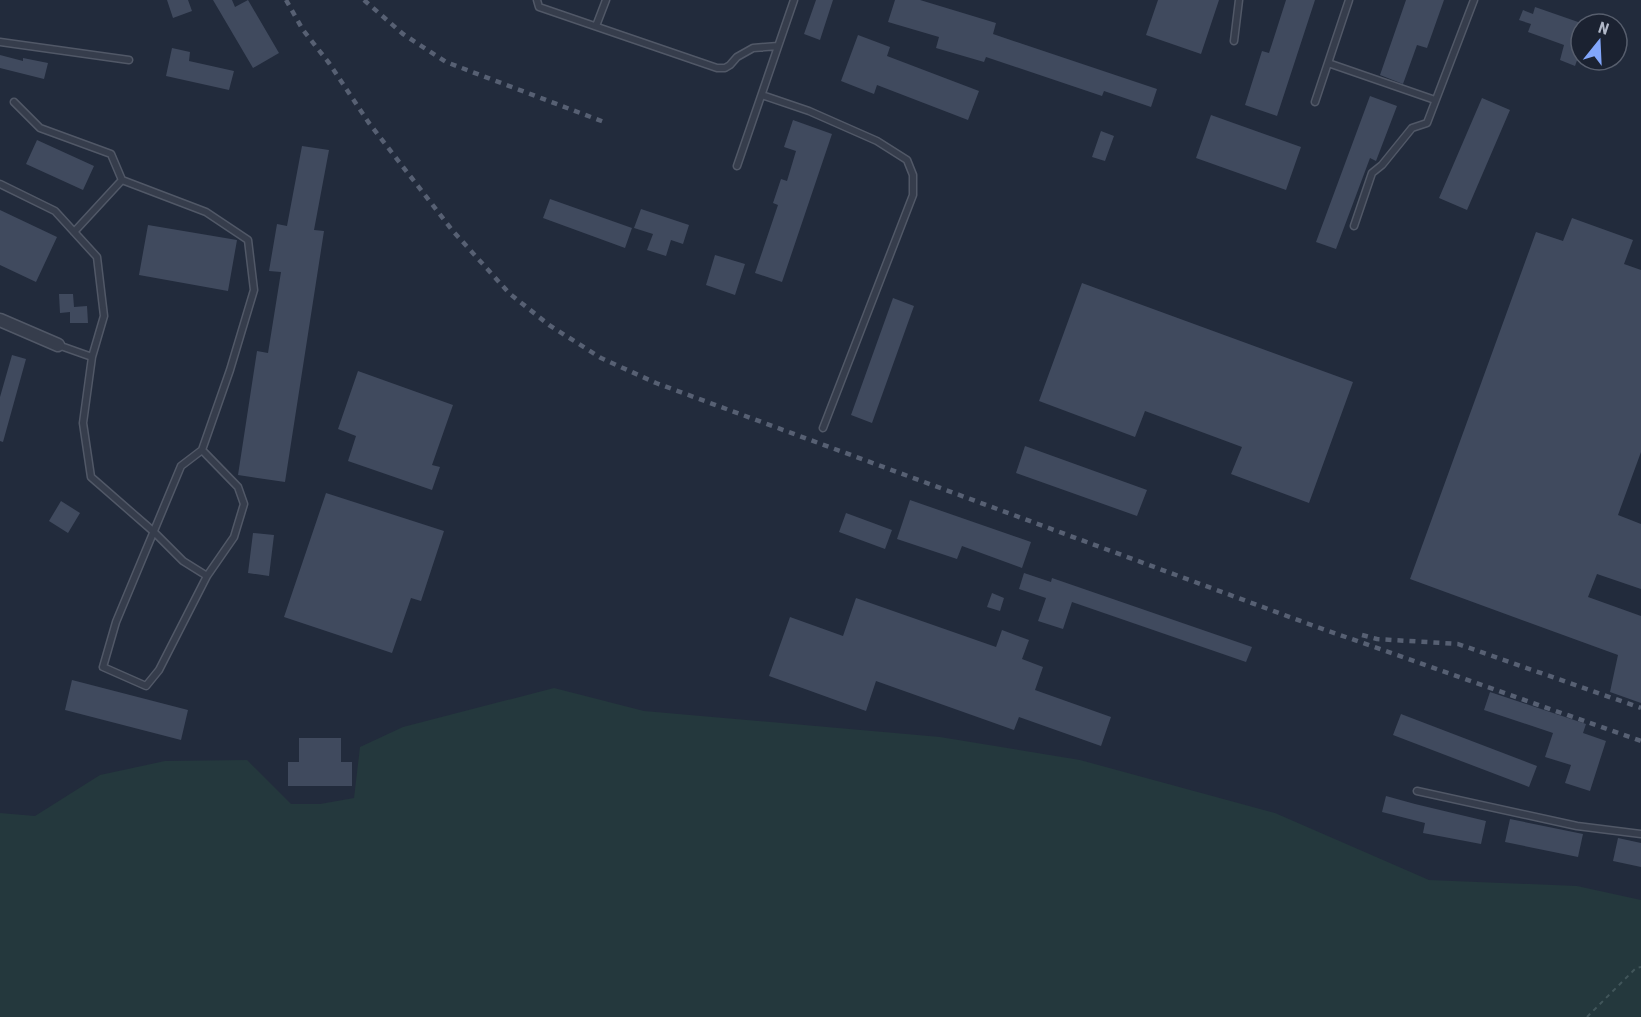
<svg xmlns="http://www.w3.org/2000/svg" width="1641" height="1017" font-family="'Roboto Condensed',sans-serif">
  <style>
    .green { fill: #24383d }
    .building { fill: #404a5e }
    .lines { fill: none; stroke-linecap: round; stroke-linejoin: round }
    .service-casing { stroke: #515867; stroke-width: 9 }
    .minor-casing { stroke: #515867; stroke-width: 15 }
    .path { stroke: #41555a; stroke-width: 2; stroke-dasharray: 4.5 4.5; stroke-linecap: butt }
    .service { stroke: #363d4c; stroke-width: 6 }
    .minor { stroke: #363d4c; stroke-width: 12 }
    .rail { stroke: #576073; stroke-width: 4.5; stroke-dasharray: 6 6; stroke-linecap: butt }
  </style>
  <rect width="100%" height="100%" fill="#222b3c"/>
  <path class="green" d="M554,688L644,711L940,737L1080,760L1275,813L1429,880L1577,886L1641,900V1017H0V813L35,816L100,775L165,761L247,760L291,804H320L354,798L360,747L403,727Z"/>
  <path class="building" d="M167,0H188L192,11L173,18Z
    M213,0H232L235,7L248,0L279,53L253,68Z
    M816,0H833L820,40L804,34Z
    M895,0H920L996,23L993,34L1157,89L1151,107L1104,91L1102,96L986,57L984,62L936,48L939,37L888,22Z
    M1158,0H1219L1201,54L1146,35Z
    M1286,0H1315L1277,116L1245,105L1262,51L1269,53Z
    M1406,0H1444L1427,48L1417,45L1403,84L1380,75Z
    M1535,7L1581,23V49L1575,66L1560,60L1564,45L1528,32L1531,24L1519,20L1523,10L1533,14Z
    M858,35L890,47L887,56L979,91L968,120L877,85L874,94L841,81Z
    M172,48L190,52L189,61L234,71L229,90L166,76Z
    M0,55L23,61V58L48,63L44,79L0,68Z
    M1370,96L1397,106L1376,161L1370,158L1336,249L1316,242Z
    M1482,98L1510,110L1467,210L1439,198Z
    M1211,115L1301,147L1286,190L1196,158Z
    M793,120L832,134L782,282L755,273L778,205L773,203L781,179L787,181L796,151L784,147Z
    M1101,131L1114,136L1105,161L1092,157Z
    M37,140L94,166L83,190L26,164Z
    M302,146L329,150L314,230L324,231L285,482L238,475L257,351L268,353L281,272L269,271L277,224L287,226Z
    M550,199L632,228L625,248L543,218Z
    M641,209L689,225L683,244L671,240L666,256L647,250L653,234L634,228Z
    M0,210L57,237L36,282L0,265Z
    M1572,218L1633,240L1624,264L1641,270V452L1618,515L1641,524V589L1597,574L1588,597L1641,616V703L1610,692L1618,655L1410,579L1536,232L1563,241Z
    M148,225L237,240L228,291L139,275Z
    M715,255L745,264L735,295L706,285Z
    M1082,283L1353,382L1309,503L1231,474L1242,447L1145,411L1135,437L1039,401Z
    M59,294H73L74,307L87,306L88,323H70V312L60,313Z
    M893,298L914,306L872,423L851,415Z
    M12,355L26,359L3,442L0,441V397Z
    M358,371L453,405L432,465L440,467L432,490L348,461L356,436L338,429Z
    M1025,446L1147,490L1137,516L1016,473Z
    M326,493L444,531L421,601L411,598L392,653L284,617Z
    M910,500L1031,542L1022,568L962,546L957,559L897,539Z
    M61,501L80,513L68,533L49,521Z
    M846,513L892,530L885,549L839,532Z
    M253,533L274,535L269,576L248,573Z
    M1024,573L1051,582L1052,578L1252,647L1246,662L1072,602L1063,629L1038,621L1046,598L1019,589Z
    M992,593L1004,598L1000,611L987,607Z
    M856,598L996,647L1002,630L1029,640L1022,659L1043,667L1035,690L1111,717L1101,746L1019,717L1014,730L876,681L866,711L769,676L790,617L843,636Z
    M72,680L188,710L181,740L65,710Z
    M1490,692L1586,724L1583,733L1606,741L1590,791L1565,783L1571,765L1545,757L1553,733L1484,710Z
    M1401,714L1537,766L1529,787L1393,735Z
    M299,738H341V762H352V786H288V762H299Z
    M1386,796L1415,804L1486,821L1481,844L1423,833L1425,823L1382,812Z
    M1510,819L1583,834L1578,857L1505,842Z
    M1618,838L1641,843V867L1613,861Z"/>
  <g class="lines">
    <defs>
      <path id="service" d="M537,0L539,7L717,68H725L730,65L737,57L753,48L778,46
        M596,26L606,0
        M1234,41L1239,0
        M0,42L129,60
        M1328,63L1435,100
        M762,95L809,111L877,141L907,160L913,175V195L823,428
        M14,102L40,128L111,154L122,180
        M1315,102L1349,0
        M737,166L794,0
        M0,184L55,211L97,257L104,316L92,357L83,423L91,477L154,532L183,561L207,576
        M1354,226L1372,173L1382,165L1412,128L1427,123L1474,0
        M74,232L122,180L206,212L248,240L254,290L230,370L202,450L181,466L116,622L103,667L146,686L159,670L207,576L234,537L244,504L238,487L202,450
        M58,345L92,357
        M1417,791L1577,826L1641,834"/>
      <path id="minor" d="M0,320L58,345"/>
    </defs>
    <use href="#service" class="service-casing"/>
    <use href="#minor" class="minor-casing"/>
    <path class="path" d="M1587,1017L1636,968L1641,967"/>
    <use href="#service" class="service"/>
    <use href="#minor" class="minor"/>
    <path class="rail" d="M286,0L303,30L329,63L369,123L452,230L509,293L549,325L601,358L656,383L1306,623L1641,741
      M364,0L403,34L446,62L604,122
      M1362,635L1377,639L1458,644L1641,708"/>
  </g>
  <g transform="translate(1599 42) rotate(18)"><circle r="28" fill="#1b2231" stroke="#575e6d" stroke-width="1.5"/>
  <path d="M0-4.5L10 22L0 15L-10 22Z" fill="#82a6fb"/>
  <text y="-9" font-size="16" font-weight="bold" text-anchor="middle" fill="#b1b8c8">N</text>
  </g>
</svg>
